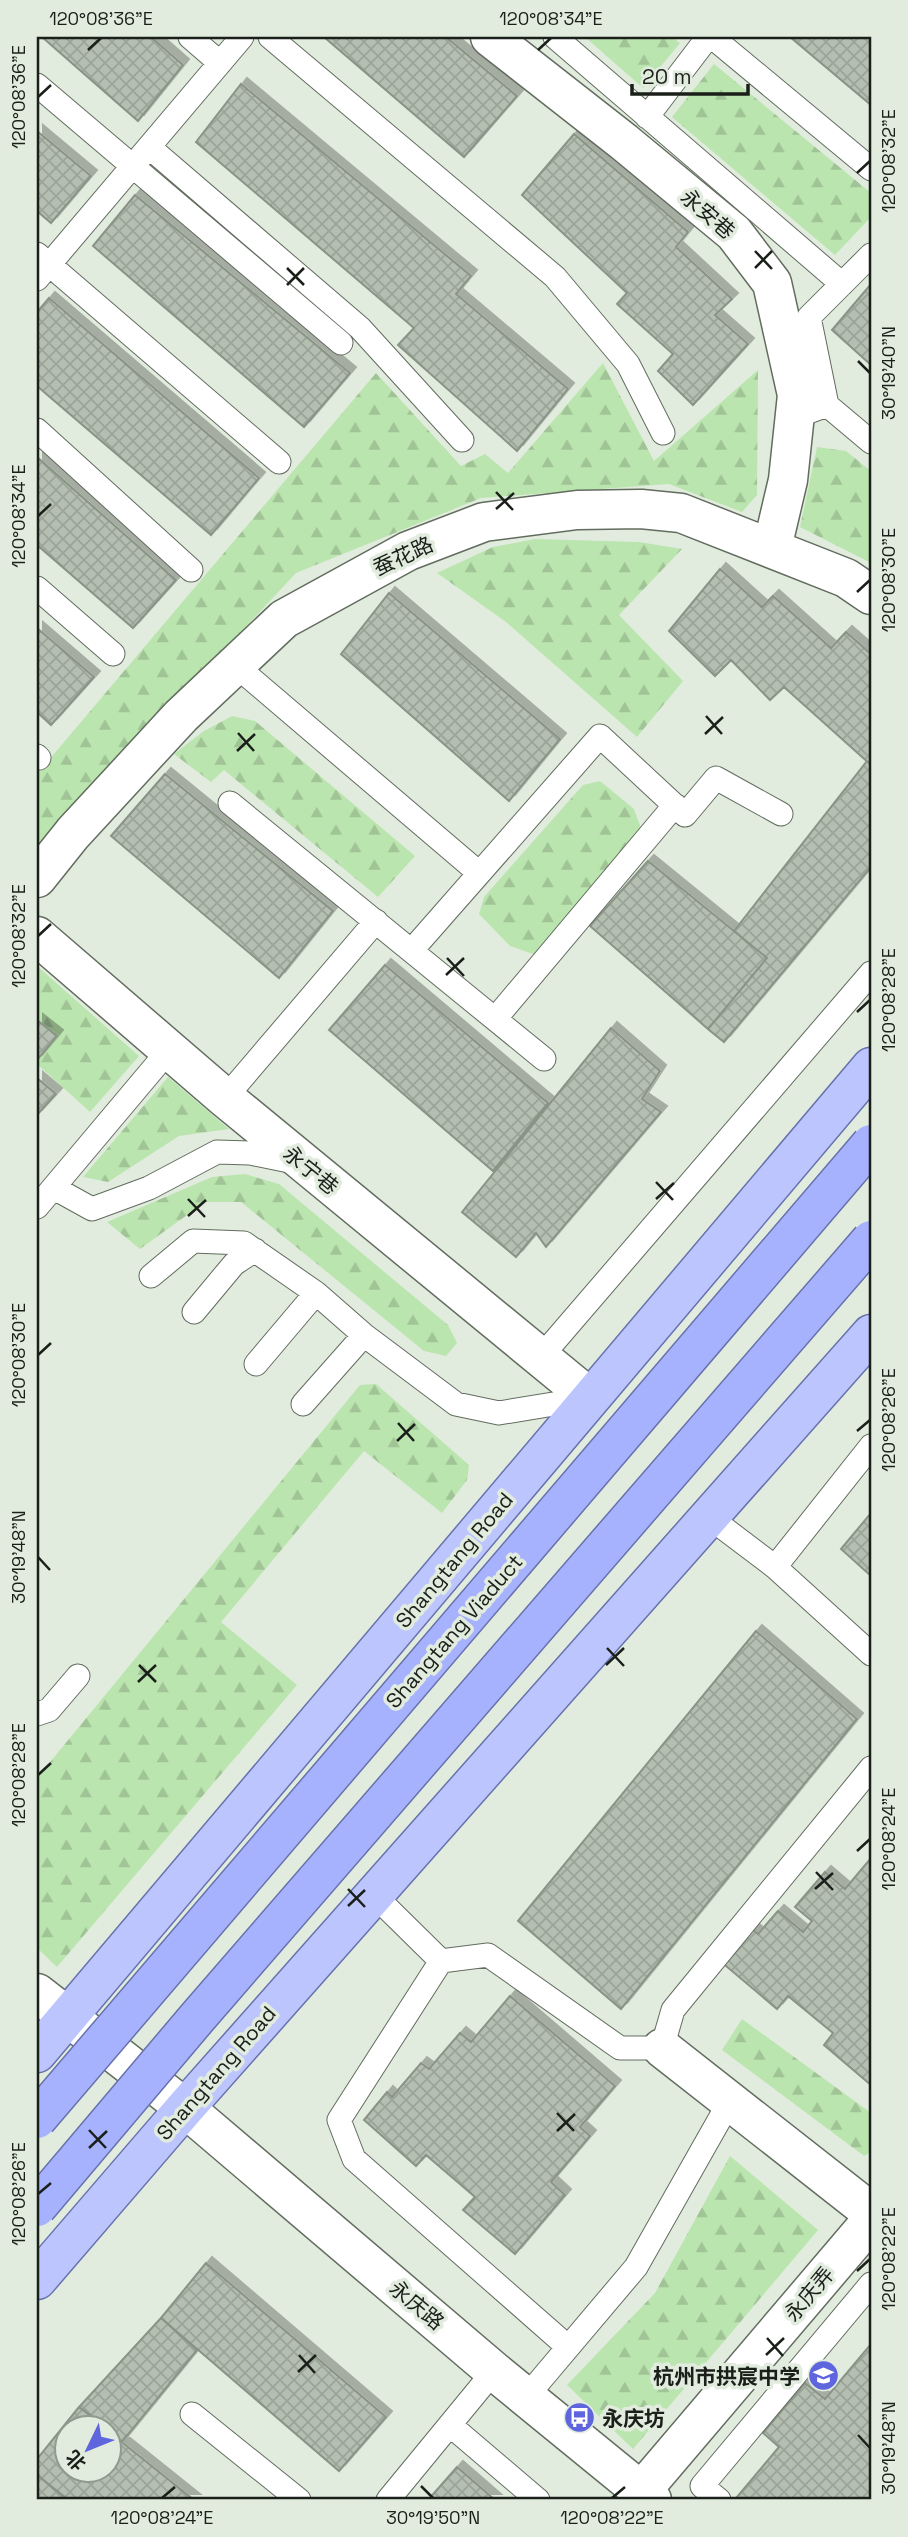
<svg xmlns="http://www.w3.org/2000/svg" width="908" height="2537" font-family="'Space Grotesk','Noto Sans SC',sans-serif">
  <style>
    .forest { fill: url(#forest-firs) }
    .building { fill: url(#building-cross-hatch); stroke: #899386; stroke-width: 2; filter: url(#shadow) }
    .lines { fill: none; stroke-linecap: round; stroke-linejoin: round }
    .service-casing { stroke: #626c5f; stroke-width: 25 }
    .minor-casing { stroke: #626c5f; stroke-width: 41 }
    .primary-casing { stroke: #6772ad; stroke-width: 41 }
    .service { stroke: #fff; stroke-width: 23 }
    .minor { stroke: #fff; stroke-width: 38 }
    .primary { stroke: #bdc5fe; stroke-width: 38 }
    .trunk-bridge-casing { stroke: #6772ad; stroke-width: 41; stroke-linecap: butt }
    .trunk-bridge { stroke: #a7b2fe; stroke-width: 38 }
    .ticks { fill: none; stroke: #1a1f19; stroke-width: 2.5 }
    .labels { text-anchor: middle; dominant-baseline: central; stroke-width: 7; stroke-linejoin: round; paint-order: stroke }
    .street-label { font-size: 21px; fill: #1a1f19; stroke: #e1ecde }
    .poi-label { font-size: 21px; font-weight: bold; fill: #1a1f19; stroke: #e1ecde; text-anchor: end }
    .neatline { fill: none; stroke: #1a1f19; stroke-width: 2.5 }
    .ticks-label { font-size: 18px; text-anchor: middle; fill: #1a1f19 }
  </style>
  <defs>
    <pattern id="forest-firs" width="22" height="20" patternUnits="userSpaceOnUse" patternTransform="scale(1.75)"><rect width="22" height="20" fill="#bbe5af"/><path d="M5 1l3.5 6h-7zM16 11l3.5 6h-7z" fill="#a0c496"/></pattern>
    <pattern id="building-cross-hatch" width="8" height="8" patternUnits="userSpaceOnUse" patternTransform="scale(1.75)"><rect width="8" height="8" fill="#b4bfb1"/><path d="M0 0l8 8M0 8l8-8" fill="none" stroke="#9aa498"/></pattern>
    <filter id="shadow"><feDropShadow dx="6" dy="-6" stdDeviation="0" flood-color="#0004"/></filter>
  </defs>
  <rect width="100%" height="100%" fill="#e1ecde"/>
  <path class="forest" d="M585,37H672L680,43L643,88Z
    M714,64L871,193V217L835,255L672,117Z
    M603,363L654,461L758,370L757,495L742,512L669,484L481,498L296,573L37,851V774L376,373L461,466L485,454L508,473Z
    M817,447L846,451L871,471V563L800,527Z
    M535,539L639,542L682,549L619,615L683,681L637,737L506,622L437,573L493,547Z
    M232,716L255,721L415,856L378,897L224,770L211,782L174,754L204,731Z
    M600,781L634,809L642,831L536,955L510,946L479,914L484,897L583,785Z
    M37,966L139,1056L90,1112L37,1064Z
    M168,1077L229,1129L179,1136L108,1182L83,1177Z
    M245,1174L279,1184L448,1325L457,1343L446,1356L424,1351L241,1202H205L140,1249L107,1222L212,1177Z
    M376,1384L469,1465L467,1480L442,1513L364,1451L221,1622L297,1685L57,1967L37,1948V1778L360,1385Z
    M742,2019L871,2113V2152L864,2156L722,2050Z
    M730,2156L818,2230L633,2449L567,2385L655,2293Z"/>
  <path class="building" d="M42,37H151L183,65L138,121Z
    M324,37H446L517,96L464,157Z
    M790,37H871V105Z
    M241,84L471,276L456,294L568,389L517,451L398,345L414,328L196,142Z
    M37,131L91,176L51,223L37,211Z
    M574,134L688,232L676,247L732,299L715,315L748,344L693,405L658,371L673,354L617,304L627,293L522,195Z
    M135,195L350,373L304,427L93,246Z
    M871,284V365L832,330Z
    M49,298L259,478L211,535L37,386V312Z
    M37,457L176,580L133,628L37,545Z
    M720,569L762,607L773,596L831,648L846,632L871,654V765L784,687L770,700L731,660L715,676L669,631Z
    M389,593L560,739L509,801L341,654Z
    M37,628L94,677L51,725L37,712Z
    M867,761L871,765V867L724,1042L708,1029L767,958L734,931Z
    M165,774L333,911L279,978L111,836Z
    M648,861L767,958L708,1029L590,926Z
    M385,965L548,1103L493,1171L329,1030Z
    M37,1020L57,1036L37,1060Z
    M611,1028L660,1071L642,1099L661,1112L546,1247L536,1233L516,1257L462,1212Z
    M37,1078L56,1094L37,1115Z
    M871,1513V1576L841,1549Z
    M756,1631L857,1719L621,2009L518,1921Z
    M871,1858V2085L824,2045L833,2033L788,1996L777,2009L720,1961L750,1927L758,1934L778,1911L803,1932L812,1921L795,1907L825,1872L845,1889Z
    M510,1996L615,2086L580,2127L590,2136L551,2182L565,2195L515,2254L463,2210L475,2197L426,2155L416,2166L364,2120L387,2092L392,2097L421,2063L429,2069L460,2033L471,2042Z
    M206,2263L386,2417L339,2471L161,2318Z
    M161,2318L197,2350L122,2442L108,2428L79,2407Z
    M871,2344V2500H740L737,2497L779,2447L763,2433L805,2383L825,2399Z
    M79,2407L106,2428H66V2470H108V2431L194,2500H68L37,2475V2459Z
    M457,2467L495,2500H428Z
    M37,2475L65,2497L62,2500H37Z"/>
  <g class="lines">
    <defs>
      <path id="service" d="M190,37L220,63
        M270,37L555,277L628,364L663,433
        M555,37L842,284
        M712,37L871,169
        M37,85L341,343
        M647,117L708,37
        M149,147L360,328L462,440
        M37,254L279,462
        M37,279L242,37
        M827,405L871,442
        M795,417L827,405L809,317L871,255
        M37,430L191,570
        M37,588L113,654
        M235,665L479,873
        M37,756L39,758
        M230,803L544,1059
        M412,950L600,736L685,815L716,778L781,814
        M495,1019L675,805
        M225,1098L376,921
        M54,1188L92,1209L149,1188L217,1152L250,1153L294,1162
        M37,1207L169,1050
        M151,1276L193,1241L244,1243L316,1293L364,1335L456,1404L499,1413L590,1398
        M194,1312L234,1264L255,1250
        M540,1358L871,973
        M256,1364L316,1293
        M303,1404L364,1335
        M709,1517L775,1567L871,1654
        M775,1567L871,1446
        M37,1714L49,1710L78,1676
        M374,1895L441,1961
        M568,2347L354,2159L339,2120L441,1961L488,1955L620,2048H662L673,2010L871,1768
        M527,2396L636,2267L730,2101
        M192,2414L299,2500
        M450,2425L538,2500
        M388,2500L494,2371
        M719,2500L702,2486L871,2284"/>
      <path id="minor" d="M490,37L624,142L734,233L772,283L797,395L788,480L772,548
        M37,878L73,833L181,716L284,619L408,551L484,522L577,510L641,509L681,513L846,578L871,595
        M37,936L225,1098L590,1398
        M37,1993L185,2108L494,2371L652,2500
        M662,2048L871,2212
        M638,2495L871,2221"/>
      <path id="primary" d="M37,2053L871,1067
        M37,2280L185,2108L871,1334"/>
    </defs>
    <use href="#service" class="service-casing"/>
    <use href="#minor" class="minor-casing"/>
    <use href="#primary" class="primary-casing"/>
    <use href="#service" class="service"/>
    <use href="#minor" class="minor"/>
    <use href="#primary" class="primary"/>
    <defs>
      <path id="trunk-bridge" d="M37,2119L871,1144
        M37,2207L196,2019L871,1240"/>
    </defs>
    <use href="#trunk-bridge" class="trunk-bridge-casing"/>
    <use href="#trunk-bridge" class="trunk-bridge"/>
  </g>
  <path class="ticks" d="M88,50L101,38M538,50L551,38M38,97L51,85M857,173L870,161M755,251L772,269M287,268L304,285M755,268L772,251M287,285L304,268M858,361L870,373M496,492L513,510M496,509L514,493M38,516L51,504M857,592L870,580M706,716L722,734M238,733L254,751M705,734L723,717M237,751L255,734M38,936L51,924M447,958L464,976M446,975L464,958M857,1012L870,1000M656,1182L673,1200M188,1199L205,1217M656,1199L674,1183M188,1216L206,1200M38,1355L51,1343M398,1423L414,1441M857,1431L870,1420M397,1441L415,1424M38,1557L50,1570M607,1648L624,1666M139,1665L156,1682M606,1665L624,1648M138,1682L156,1665M38,1775L51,1763M857,1851L870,1839M816,1872L833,1890M348,1889L365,1907M815,1889L833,1873M348,1906L365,1890M557,2113L574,2131M89,2130L106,2148M557,2131L575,2114M89,2148L107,2131M38,2194L51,2183M857,2271L870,2259M767,2338L783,2356M299,2355L315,2373M766,2355L784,2338M298,2372L316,2355M858,2435L870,2448M421,2486L433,2498M162,2498L175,2487M612,2498L625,2487"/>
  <defs>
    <symbol id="school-disc" viewBox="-11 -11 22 22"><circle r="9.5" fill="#5e65dd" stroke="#e1ecde"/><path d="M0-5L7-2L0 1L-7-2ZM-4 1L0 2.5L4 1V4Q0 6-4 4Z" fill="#fff"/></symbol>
    <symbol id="bus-disc" viewBox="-11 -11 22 22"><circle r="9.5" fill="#5e65dd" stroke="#e1ecde"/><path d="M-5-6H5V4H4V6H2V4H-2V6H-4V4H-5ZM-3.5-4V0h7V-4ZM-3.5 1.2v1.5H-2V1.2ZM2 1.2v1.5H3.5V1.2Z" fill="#fff"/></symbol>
  </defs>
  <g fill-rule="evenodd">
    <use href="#school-disc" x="806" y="2358" width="35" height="35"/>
    <use href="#bus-disc" x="562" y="2400" width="35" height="35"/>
  </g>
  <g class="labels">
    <g class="street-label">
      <text transform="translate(708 214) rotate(41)">永安巷</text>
      <text transform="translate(403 556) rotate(-25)">蚕花路</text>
      <text transform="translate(311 1170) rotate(39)">永宁巷</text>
      <text transform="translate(454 1560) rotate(-50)">Shangtang Road</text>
      <text transform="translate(454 1631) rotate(-49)">Shangtang Viaduct</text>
      <text transform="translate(216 2073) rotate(-49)">Shangtang Road</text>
      <text transform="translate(809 2294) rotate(-50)">永庆弄</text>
      <text transform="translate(417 2305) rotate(40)">永庆路</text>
    </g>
    <g class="poi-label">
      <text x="800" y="2376">杭州市拱宸中学</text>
      <text x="602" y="2418" text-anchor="start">永庆坊</text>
    </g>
  </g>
  <rect width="908" height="2537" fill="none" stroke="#e1ecde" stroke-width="77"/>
  <g transform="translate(88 2449) rotate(227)"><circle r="33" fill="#e1ecde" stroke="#919a8f" stroke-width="2"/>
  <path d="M0-5L12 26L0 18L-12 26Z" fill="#5e65dd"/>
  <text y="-10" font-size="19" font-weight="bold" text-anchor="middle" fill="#1a1f19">北</text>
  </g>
  <path d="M632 84v10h116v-10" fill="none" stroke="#1a1f19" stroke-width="3.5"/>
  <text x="642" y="84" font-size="21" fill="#1a1f19" stroke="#e1ecde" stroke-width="5" paint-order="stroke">20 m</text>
  <rect x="38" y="38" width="832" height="2460" class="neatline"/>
  <g class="ticks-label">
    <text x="101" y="25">120°08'36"E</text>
    <text x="551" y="25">120°08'34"E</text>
    <text transform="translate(19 97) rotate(-90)" y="6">120°08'36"E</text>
    <text transform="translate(889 161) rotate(-90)" y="6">120°08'32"E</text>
    <text transform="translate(889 373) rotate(-90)" y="6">30°19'40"N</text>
    <text transform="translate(19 516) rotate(-90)" y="6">120°08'34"E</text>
    <text transform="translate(889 580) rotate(-90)" y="6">120°08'30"E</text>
    <text transform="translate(19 936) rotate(-90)" y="6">120°08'32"E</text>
    <text transform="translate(889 1000) rotate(-90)" y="6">120°08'28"E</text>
    <text transform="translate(19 1355) rotate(-90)" y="6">120°08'30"E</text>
    <text transform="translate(889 1420) rotate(-90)" y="6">120°08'26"E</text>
    <text transform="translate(19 1557) rotate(-90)" y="6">30°19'48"N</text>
    <text transform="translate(19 1775) rotate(-90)" y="6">120°08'28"E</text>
    <text transform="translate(889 1839) rotate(-90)" y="6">120°08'24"E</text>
    <text transform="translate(19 2194) rotate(-90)" y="6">120°08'26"E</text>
    <text transform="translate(889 2259) rotate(-90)" y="6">120°08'22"E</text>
    <text transform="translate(889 2448) rotate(-90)" y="6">30°19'48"N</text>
    <text x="162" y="2524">120°08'24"E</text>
    <text x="433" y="2524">30°19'50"N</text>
    <text x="612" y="2524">120°08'22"E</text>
  </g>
</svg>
